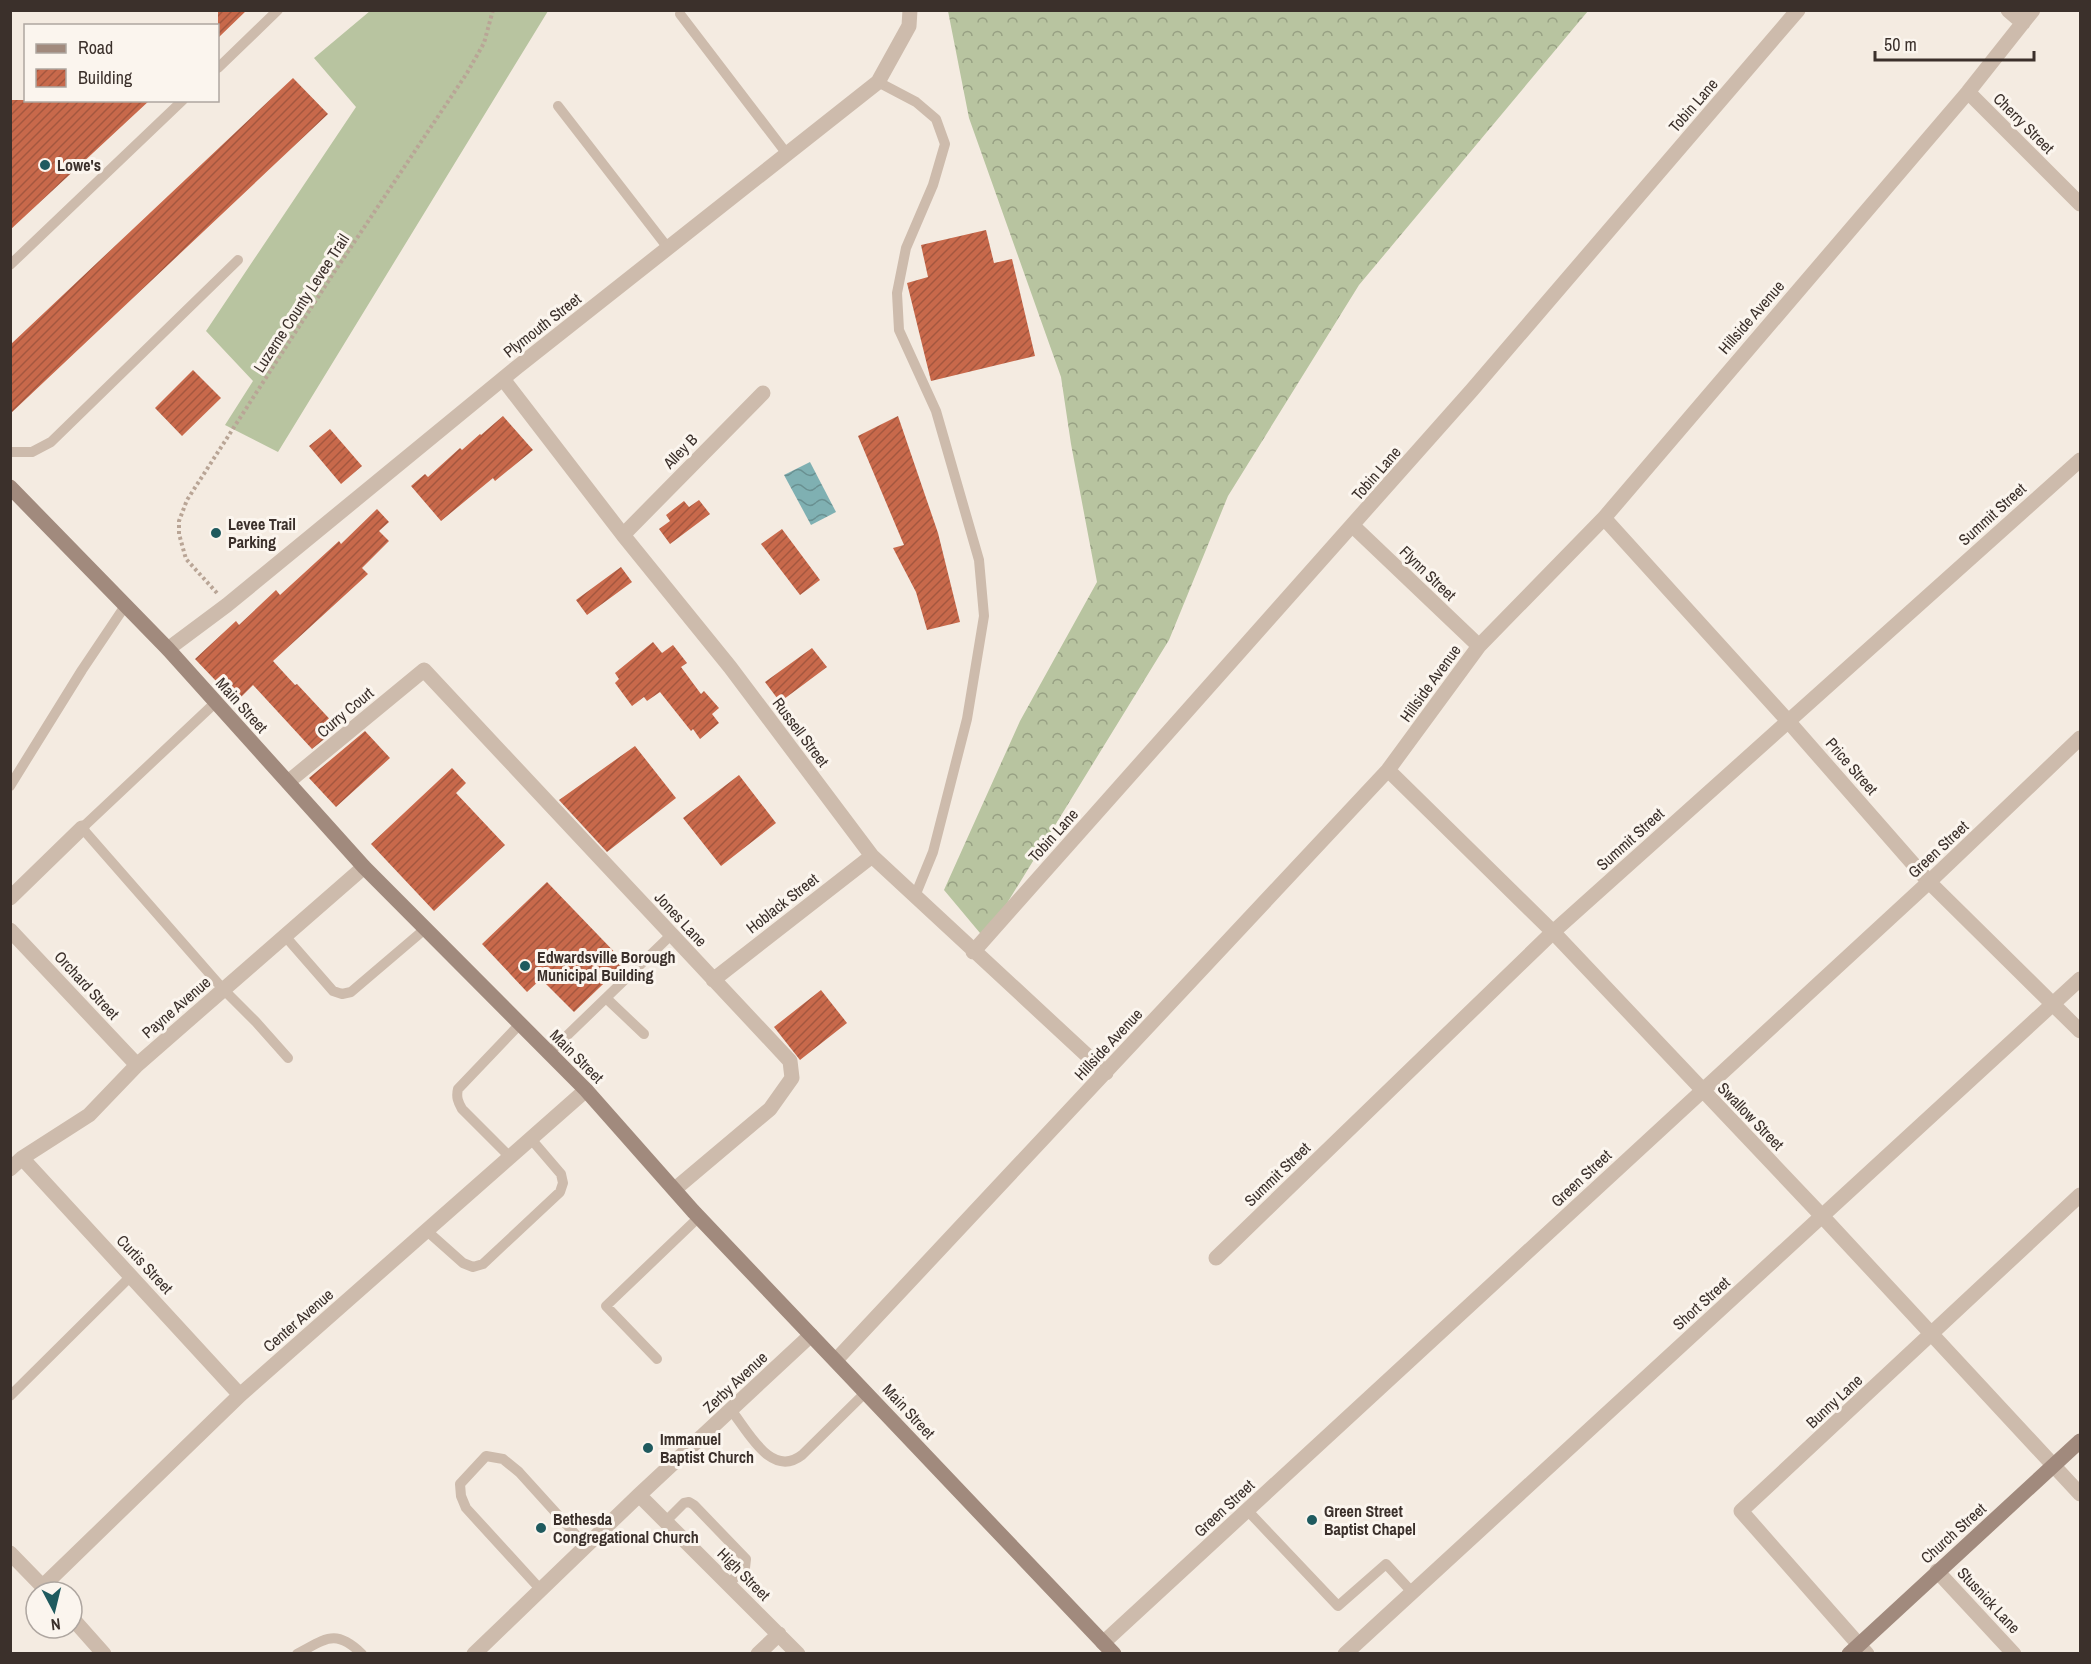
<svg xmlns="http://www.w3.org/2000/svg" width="2091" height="1664" font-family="'Archivo Narrow',sans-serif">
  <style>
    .grass { fill: #b8c4a0 }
    .forest { fill: url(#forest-crowns) }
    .water { fill: url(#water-waves) }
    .building { fill: url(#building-hatch) }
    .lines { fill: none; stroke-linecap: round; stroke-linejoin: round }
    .path { stroke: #b9a596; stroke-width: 4; stroke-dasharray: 3 3; stroke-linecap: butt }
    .lane { stroke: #cdbbac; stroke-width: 10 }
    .street { stroke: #cdbbac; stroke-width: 15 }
    .secondary { stroke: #a18a7d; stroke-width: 15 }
    .poi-dot { fill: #1f5a5e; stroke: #fbf5ee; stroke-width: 2 }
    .labels { text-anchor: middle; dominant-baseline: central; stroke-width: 6; stroke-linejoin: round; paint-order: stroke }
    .street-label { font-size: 16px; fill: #3b302b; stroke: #fbf5ee }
    .poi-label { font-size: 16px; font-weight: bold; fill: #3b302b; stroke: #fbf5ee; text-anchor: start }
  </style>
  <defs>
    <pattern id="forest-crowns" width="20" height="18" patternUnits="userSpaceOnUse" patternTransform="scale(1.5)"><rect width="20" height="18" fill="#b8c4a0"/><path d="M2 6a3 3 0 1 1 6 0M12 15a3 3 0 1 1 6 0" fill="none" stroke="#97a083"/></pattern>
    <pattern id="water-waves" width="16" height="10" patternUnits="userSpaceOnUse" patternTransform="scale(1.5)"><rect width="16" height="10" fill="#7fb0b2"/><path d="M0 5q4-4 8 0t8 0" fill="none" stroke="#699091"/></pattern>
    <pattern id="building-hatch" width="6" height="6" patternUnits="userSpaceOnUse" patternTransform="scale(1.5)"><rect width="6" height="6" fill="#c8694b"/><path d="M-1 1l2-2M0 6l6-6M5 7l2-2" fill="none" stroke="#a4573f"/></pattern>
  </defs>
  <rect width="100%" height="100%" fill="#f4ebe1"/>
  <path class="grass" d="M370,11H548L278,452L225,425L253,381L206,331L356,107L314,58Z"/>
  <path class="forest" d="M948,11H1588L1359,285L1228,496L1169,640L985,939L944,890L1020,721L1097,582L1071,444L1061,377L969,118Z"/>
  <path class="water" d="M810,462L836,512L811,525L784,475Z"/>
  <path class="building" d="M218,10H247L218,38Z
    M293,78L328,114L10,414V345Z
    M10,100H150L10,230Z
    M986,230L994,263L1012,259L1035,356L931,381L907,283L928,277L921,245Z
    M193,370L221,398L182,436L155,408Z
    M503,416L533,450L495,481L493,478L441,521L411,486L425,474L428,477L460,448L462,450L480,434L481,435Z
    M898,416L938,533L960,622L927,630L916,592L893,548L904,545L858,436Z
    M330,429L362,466L341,484L309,446Z
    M699,500L710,514L670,544L659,529L670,521L666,515L684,501L689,507Z
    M377,509L389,522L379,531L389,541L362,568L368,574L273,661L295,685L297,684L338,728L312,749L253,685L236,702L195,659L236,621L239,625L276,590L280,595L339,541L341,544Z
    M782,529L820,580L800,595L761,544Z
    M621,567L632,582L587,615L576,600Z
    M653,642L662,653L673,645L687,663L681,667L701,694L704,691L719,708L712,714L719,723L700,739L693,729L691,731L660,692L647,701L644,697L632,706L615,683L619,679L615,673Z
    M812,648L827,667L780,702L765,682Z
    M365,731L390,758L336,807L309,778Z
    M635,746L676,798L607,852L559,800Z
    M452,768L466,783L456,793L505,845L434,911L371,844Z
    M739,775L776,823L721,866L683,818Z
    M547,882L625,963L574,1012L541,979L527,992L482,944Z
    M821,990L847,1023L800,1060L774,1027Z"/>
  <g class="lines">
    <path class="path" d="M217,593L186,559L179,534V521L187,500L331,277L467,73L484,43L493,10"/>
    <path class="lane" d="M680,14L787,154
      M218,68L278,10
      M878,82L916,102L936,119L945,144L933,185L906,248L897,293L899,330L936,411L979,560L984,616L967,719L933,852L915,896
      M558,106L668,248
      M10,265L183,100
      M10,452H32L51,442L238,260
      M216,702L82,828L223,989L256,1022L288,1058
      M10,786L82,670L125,606
      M285,936L333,991L342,994L351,992L425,929
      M606,998L644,1034
      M549,1053L671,935
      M510,1157L462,1109C458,1102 456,1097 458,1089L520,1024
      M427,1231L463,1263L473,1267L483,1264L560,1192L563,1183L561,1174L531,1139
      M657,1359L606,1306L699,1217
      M10,1396L131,1276
      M731,1410C748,1431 771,1479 802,1455L866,1392
      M1247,1510L1338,1606L1386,1564L1412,1592
      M666,1521L684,1503L689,1502L694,1505L746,1559L745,1568L728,1584
      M541,1590L466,1508L461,1496L460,1484L486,1456L503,1459L519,1472L586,1546
      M297,1654C326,1639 335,1628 362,1654"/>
    <path class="street" d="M2008,10L2023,23
      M1968,92L2080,204
      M503,379L623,535L730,667L872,856L1106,1073
      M1604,518L1788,721L1929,882L2080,1031
      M1353,526L1479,646
      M623,535L763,393
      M168,649L227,605L516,368L878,82L909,26L910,10
      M1388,770L1553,932L1822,1216L2080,1494
      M288,782L424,670L790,1061L792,1078L770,1109L675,1189
      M10,898L82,828
      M10,930L137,1065
      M973,952L1472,390L1798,10
      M713,980L872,856
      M22,1158L240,1395
      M10,1169L22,1158L89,1115L137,1065L364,867
      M1216,1258L1553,932L2080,460
      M836,1360L1388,770L1479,646L1604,518L1968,92L2033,10
      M639,1495L798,1654
      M10,1553L48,1592
      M1937,1571L2014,1654
      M43,1586L240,1395L586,1090
      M72,1618L104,1654
      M1103,1643L1929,882L2080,738
      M474,1654L639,1495L811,1335
      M758,1654L779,1634
      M1345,1654L2080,979
      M1867,1654L1741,1511L2080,1195"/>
    <path class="secondary" d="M10,487L168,649L364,867L586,1090L693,1211L1114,1654
      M1849,1654L2080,1441"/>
  </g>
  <g class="poi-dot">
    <circle cx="45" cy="165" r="6"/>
    <circle cx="216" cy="533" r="6"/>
    <circle cx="525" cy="966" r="6"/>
    <circle cx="648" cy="1448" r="6"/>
    <circle cx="1312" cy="1520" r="6"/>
    <circle cx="541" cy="1528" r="6"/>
  </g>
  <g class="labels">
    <g class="street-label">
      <text transform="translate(1693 105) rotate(-49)">Tobin Lane</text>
      <text transform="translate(2024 123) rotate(45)">Cherry Street</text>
      <text transform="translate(301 303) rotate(-57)">Luzerne County Levee Trail</text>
      <text transform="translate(1751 317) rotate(-49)">Hillside Avenue</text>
      <text transform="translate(542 325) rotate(-38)">Plymouth Street</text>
      <text transform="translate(680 451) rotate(-46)">Alley B</text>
      <text transform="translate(1376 473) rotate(-49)">Tobin Lane</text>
      <text transform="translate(1992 514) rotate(-42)">Summit Street</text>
      <text transform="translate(1428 573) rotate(44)">Flynn Street</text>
      <text transform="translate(1430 683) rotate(-54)">Hillside Avenue</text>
      <text transform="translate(242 705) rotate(48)">Main Street</text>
      <text transform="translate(345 712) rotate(-40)">Curry Court</text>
      <text transform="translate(801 732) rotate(53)">Russell Street</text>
      <text transform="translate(1852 766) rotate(49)">Price Street</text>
      <text transform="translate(1053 835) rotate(-48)">Tobin Lane</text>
      <text transform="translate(1630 839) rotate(-42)">Summit Street</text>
      <text transform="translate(1938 849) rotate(-43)">Green Street</text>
      <text transform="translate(782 903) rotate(-38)">Hoblack Street</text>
      <text transform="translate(681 919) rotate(47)">Jones Lane</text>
      <text transform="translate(87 985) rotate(47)">Orchard Street</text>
      <text transform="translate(176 1007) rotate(-41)">Payne Avenue</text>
      <text transform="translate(1108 1044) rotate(-47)">Hillside Avenue</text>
      <text transform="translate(577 1056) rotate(45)">Main Street</text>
      <text transform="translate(1751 1116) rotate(46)">Swallow Street</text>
      <text transform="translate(1277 1174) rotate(-44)">Summit Street</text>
      <text transform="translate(1581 1178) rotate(-43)">Green Street</text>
      <text transform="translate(145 1264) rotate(47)">Curtis Street</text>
      <text transform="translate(1701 1303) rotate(-42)">Short Street</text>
      <text transform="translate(298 1320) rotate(-41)">Center Avenue</text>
      <text transform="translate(735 1382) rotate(-43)">Zerby Avenue</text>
      <text transform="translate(1834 1401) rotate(-43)">Bunny Lane</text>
      <text transform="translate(909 1411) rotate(47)">Main Street</text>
      <text transform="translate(1224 1508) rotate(-43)">Green Street</text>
      <text transform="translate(1953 1533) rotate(-42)">Church Street</text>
      <text transform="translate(744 1574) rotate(45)">High Street</text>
      <text transform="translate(1989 1600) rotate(47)">Stusnick Lane</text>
    </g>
    <g class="poi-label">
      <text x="57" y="165">Lowe's</text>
      <text x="228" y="524">Levee Trail<tspan x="228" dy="18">Parking</tspan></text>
      <text x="537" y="957">Edwardsville Borough<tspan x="537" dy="18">Municipal Building</tspan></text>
      <text x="660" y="1439">Immanuel<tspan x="660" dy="18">Baptist Church</tspan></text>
      <text x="1324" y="1511">Green Street<tspan x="1324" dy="18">Baptist Chapel</tspan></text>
      <text x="553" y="1519">Bethesda<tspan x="553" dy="18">Congregational Church</tspan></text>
    </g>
  </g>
  <rect width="2091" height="1664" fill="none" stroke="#3b302b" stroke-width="24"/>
  <rect x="24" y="24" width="195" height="78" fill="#fbf5ee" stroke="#aea6a0" stroke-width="1.5"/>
  <rect x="36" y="44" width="30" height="9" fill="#a18a7d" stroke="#aea6a0" stroke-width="1.5"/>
  <text x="78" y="54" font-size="18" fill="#3b302b">Road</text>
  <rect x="36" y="69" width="30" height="18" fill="url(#building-hatch)" stroke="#aea6a0" stroke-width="1.5"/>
  <text x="78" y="84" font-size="18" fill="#3b302b">Building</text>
  <g transform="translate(54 1610) rotate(173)"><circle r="28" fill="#fbf5ee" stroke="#aea6a0" stroke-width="1.5"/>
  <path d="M0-4.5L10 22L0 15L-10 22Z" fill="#1f5a5e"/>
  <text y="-9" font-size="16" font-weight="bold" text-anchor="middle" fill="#3b302b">N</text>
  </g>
  <path d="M1875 51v9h159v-9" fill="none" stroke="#3b302b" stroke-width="3"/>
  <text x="1884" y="51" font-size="18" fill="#3b302b" stroke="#fbf5ee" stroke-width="4.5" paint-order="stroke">50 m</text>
</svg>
